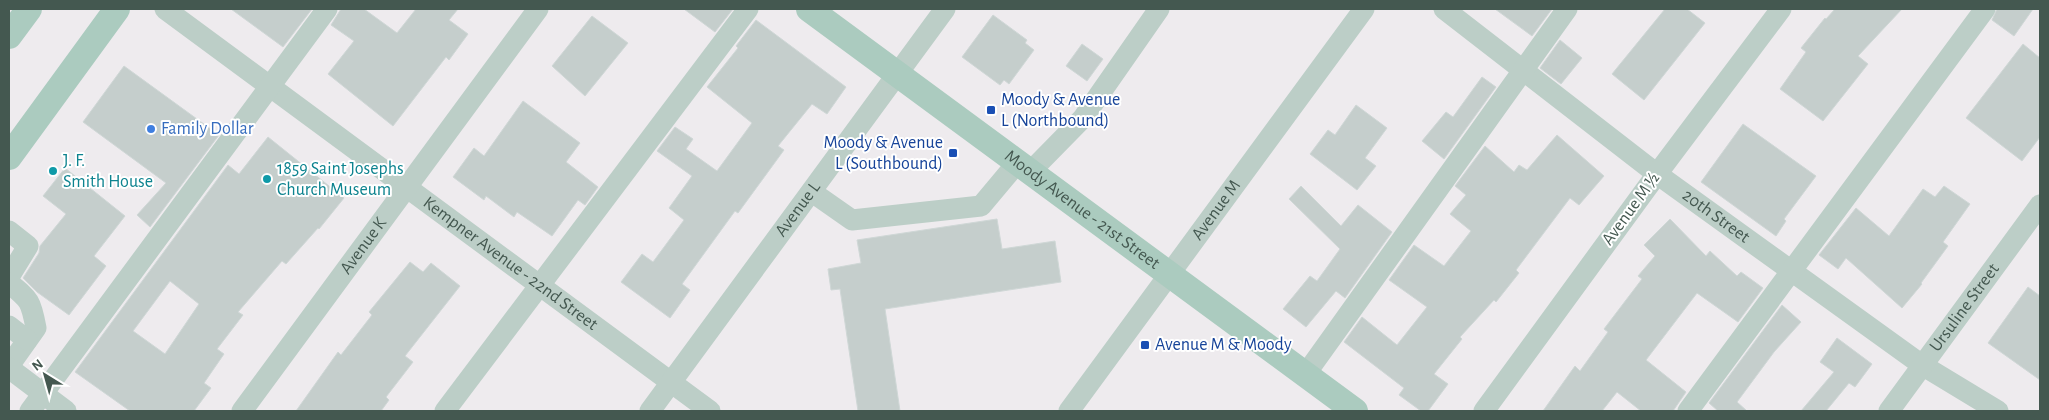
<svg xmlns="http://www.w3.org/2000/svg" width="2049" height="420" font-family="'Alegreya Sans',sans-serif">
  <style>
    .building { fill: #c5cecc; stroke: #cfd7d6; fill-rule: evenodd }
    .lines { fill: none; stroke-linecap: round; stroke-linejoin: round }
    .minor { stroke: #bccec7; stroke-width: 21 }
    .major { stroke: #abcbbf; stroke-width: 26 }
    .transit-dot { fill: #1a4fb4; stroke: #fff; stroke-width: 2 }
    .shop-dot { fill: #3f7fe0; stroke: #fff; stroke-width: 2 }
    .culture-dot { fill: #0f9aa8; stroke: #fff; stroke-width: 2 }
    .labels { text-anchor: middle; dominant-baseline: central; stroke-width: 4; stroke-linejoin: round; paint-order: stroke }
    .transit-label { font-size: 18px; fill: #164399; stroke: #fff; text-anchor: start }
    .shop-label { font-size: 18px; fill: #366cbe; stroke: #fff; text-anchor: start }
    .culture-label { font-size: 18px; fill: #0d838f; stroke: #fff; text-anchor: start }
    .street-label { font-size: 18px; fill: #445850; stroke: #fff }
  </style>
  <rect width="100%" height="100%" fill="#eeebee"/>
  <path class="building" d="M231,9H312L283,47Z
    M341,9H364L397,33L416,9H458L449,20L468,34L449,60L446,57L393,126L328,74L354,41L331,25Z
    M684,9H733L715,32Z
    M1495,9H1552L1532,36Z
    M1665,9H1687L1705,23L1644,100L1612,74Z
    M1835,9H1902L1858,56L1868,64L1823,121L1780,89L1806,52L1801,48L1825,18L1826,19Z
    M1997,9H2033L2014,36L1992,20Z
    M993,15L1027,40L1025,43L1034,50L1009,84L1004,80L1000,85L962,57Z
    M592,16L628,43L585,96L552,66Z
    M756,20L846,87L827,114L812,104L778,146L784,150L738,213L735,211L682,284L690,290L670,318L621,282L642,254L653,262L684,220L669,208L692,176L657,151L675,127L693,139L686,149L717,171L752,123L707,87L738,48L736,46Z
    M1560,40L1582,58L1561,84L1540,68Z
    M1082,44L1103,59L1087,81L1066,66Z
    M2023,44L2040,58V137L2022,161L1966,118Z
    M124,66L219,135L150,227L137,215L166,183L83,122Z
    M1482,77L1496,87L1444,159L1422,141L1446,112L1453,117Z
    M523,101L580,143L566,162L598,187L585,205L578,200L552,236L517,212L514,217L486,196L484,200L453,177L474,148L484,156Z
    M1356,105L1387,128L1365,158L1376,166L1357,190L1310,154L1328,130L1335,135Z
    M1743,124L1816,176L1784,219L1786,221L1776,236L1701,182Z
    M1557,135L1604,176L1579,205L1570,198L1516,270L1519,273L1496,302L1494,300L1460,337L1462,339L1434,374L1448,384L1428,411H1421L1399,395L1404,388L1344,342L1362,317L1397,345L1427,307L1389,280L1414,245L1444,266L1471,231L1450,214L1466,195L1455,186L1485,146L1514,172L1519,165L1527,170Z
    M268,137L344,198L319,229L318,228L286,264L282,261L238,312L243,315L217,349L224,354L204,383L211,388L194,411H130L75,372L228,165L239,174ZM170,281L199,304L165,354L133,331Z
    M65,168L125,216L94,256L106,266L69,315L37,292L23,278L39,253L40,246L66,214L43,196Z
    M1301,186L1341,226L1358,205L1392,232L1345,298L1336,291L1306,327L1283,309L1310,276L1317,281L1340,249L1289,199Z
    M1944,186L1970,204L1943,242L1948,246L1921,283L1922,284L1902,308L1846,258L1838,269L1819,255L1856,208L1889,236L1923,189L1935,197Z
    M997,219L1002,249L1055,241L1061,282L885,309L900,411H858L840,289L831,290L828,269L861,263L857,240Z
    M1670,219L1706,256L1710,251L1737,276L1741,272L1763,288L1738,322L1697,293L1646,360L1686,392L1673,411H1641L1617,392L1602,411H1543L1575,366L1580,371L1608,332L1604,329L1642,279L1638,276L1655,256L1644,245Z
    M410,262L423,272L431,263L460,286L405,356L413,362L386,397L389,400L381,411H296L338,352L341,355L372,315L369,312Z
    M2028,287L2040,296V380L1988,343Z
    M1782,305L1801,322L1774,352L1737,402L1747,411H1718L1709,403Z
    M1837,338L1872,364L1855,387L1849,383L1826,411H1801L1834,372L1820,362Z"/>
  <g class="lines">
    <g class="minor">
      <path id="s1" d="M165,9L710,411"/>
      <path id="s2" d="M1444,9L1657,174L1922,365L1998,411"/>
      <path d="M1030,172L1083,118L1159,9"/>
      <path d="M812,192L852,220L981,206L1017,163"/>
      <path d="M9,231L28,246L9,277"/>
      <path d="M9,283C30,300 31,301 36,328L9,366"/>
      <path d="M9,326L27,340"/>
      <path d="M9,368L66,411"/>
      <path d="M1305,375L1567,9"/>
      <path d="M30,411L327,9"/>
      <path id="s3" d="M242,411L538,9"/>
      <path d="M445,411L748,9"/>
      <path id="s4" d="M650,411L945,9"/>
      <path id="s5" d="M1069,411L1364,9"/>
      <path d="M1484,411L1657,174L1781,9"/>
      <path d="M1688,411L1985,9"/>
      <path id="s6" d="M1889,411L2040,205"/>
    </g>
    <g class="major">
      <path id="s7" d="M809,9L1355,411"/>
      <path d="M9,36L29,9"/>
      <path d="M9,157L117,9"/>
    </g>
  </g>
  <g class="transit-dot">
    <rect x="986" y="105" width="10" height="10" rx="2.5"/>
    <rect x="948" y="148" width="10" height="10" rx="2.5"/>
    <rect x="1140" y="340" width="10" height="10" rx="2.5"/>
  </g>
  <circle class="shop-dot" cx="151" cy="129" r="5"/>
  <g class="culture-dot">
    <circle cx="53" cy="171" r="5"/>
    <circle cx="267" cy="179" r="5"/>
  </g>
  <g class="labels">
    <g class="transit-label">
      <text x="1001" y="100">Moody &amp; Avenue<tspan x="1001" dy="21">L (Northbound)</tspan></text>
      <text x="943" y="143" text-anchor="end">Moody &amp; Avenue<tspan x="943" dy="21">L (Southbound)</tspan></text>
      <text x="1155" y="345">Avenue M &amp; Moody</text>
    </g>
    <g class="shop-label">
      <text x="161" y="129">Family Dollar</text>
    </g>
    <g class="culture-label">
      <text x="63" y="161">J. F.<tspan x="63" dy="21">Smith House</tspan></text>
      <text x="277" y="169">1859 Saint Josephs<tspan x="277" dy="21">Church Museum</tspan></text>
    </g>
    <g class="street-label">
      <text transform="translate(1631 209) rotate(-54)">Avenue M ½</text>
      <text stroke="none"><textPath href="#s4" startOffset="250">Avenue L</textPath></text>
      <text stroke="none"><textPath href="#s7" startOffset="339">Moody Avenue - 21st Street</textPath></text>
      <text stroke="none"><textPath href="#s5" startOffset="249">Avenue M</textPath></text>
      <text stroke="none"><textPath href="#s2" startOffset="342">20th Street</textPath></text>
      <text stroke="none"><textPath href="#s3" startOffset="205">Avenue K</textPath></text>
      <text stroke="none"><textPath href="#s1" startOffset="429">Kempner Avenue - 22nd Street</textPath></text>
      <text stroke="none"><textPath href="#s6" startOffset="128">Ursuline Street</textPath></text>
    </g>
  </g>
  <rect width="2049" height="420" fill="none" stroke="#445850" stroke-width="20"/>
  <g transform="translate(45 375) rotate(323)" stroke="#ffffff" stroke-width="4" paint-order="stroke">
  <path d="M0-4L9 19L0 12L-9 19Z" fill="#445850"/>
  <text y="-8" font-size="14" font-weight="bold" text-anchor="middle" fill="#445850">N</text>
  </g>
</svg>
